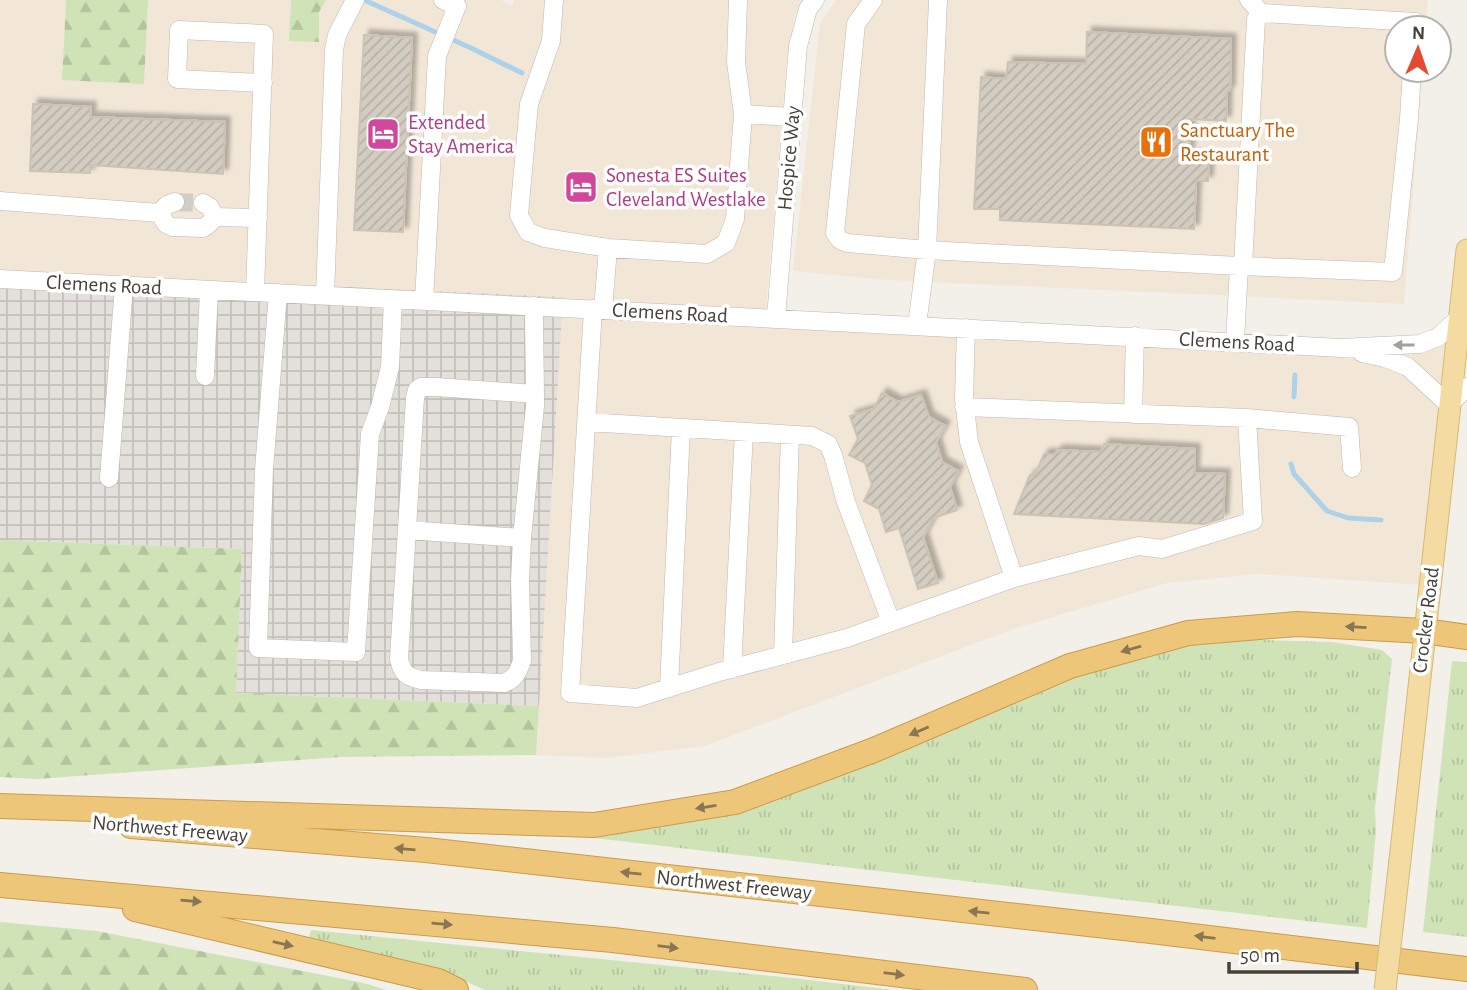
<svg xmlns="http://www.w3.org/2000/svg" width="1467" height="990" font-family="'Alegreya Sans',sans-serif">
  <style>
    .commercial { fill: #f2e7d7 }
    .industrial { fill: url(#industrial-grid) }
    .grass { fill: url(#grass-tufts) }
    .forest { fill: url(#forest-firs) }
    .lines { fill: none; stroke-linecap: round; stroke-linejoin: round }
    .stream { stroke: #add1e9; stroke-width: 5 }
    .building { fill: url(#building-hatch); stroke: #cdc3b4; stroke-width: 2; filter: url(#shadow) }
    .minor-tunnel { stroke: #d0cdc7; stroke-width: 18; stroke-dasharray: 18 9; stroke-linecap: butt }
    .minor-casing { stroke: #beb8ad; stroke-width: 19 }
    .major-casing { stroke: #d7b874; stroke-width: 23 }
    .highway-casing { stroke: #cd9b4a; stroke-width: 26 }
    .minor { stroke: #fff; stroke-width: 18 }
    .major { stroke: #f3dba2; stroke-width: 21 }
    .highway { stroke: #eec679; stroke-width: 24 }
    .major-bridge-casing { stroke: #d7b874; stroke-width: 23; stroke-linecap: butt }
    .major-bridge { stroke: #f3dba2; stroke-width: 21 }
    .oneway { fill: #a2a09c }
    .oneway2 { fill: #897653 }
    .labels { text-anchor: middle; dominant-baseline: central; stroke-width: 7; stroke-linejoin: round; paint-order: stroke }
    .hotel-label { font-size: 21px; fill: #b23c85; stroke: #fff; text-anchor: start }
    .food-label { font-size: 21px; fill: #c56008; stroke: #fff; text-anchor: start }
    .street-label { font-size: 21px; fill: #464139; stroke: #fff }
  </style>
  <defs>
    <pattern id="industrial-grid" width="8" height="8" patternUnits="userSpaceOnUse" patternTransform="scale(1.75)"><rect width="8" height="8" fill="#e3dfdb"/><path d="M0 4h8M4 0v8" fill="none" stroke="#c4c1bd"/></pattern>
    <pattern id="grass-tufts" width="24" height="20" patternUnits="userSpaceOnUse" patternTransform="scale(1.75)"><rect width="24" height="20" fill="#cfe3b7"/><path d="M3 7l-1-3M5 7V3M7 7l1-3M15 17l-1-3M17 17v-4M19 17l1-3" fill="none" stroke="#b3c49e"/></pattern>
    <pattern id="forest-firs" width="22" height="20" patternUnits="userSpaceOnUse" patternTransform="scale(1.75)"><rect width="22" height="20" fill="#cfe3b7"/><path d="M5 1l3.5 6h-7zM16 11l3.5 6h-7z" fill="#b3c49e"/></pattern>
    <pattern id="building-hatch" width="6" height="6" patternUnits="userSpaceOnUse" patternTransform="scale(1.75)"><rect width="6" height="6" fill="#d3ccc0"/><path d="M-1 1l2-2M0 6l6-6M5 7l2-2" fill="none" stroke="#b6b0a6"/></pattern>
    <filter id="shadow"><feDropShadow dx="5" dy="-5" stdDeviation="2" flood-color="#0004"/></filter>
  </defs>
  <rect width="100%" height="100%" fill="#f3f0ea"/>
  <path class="commercial" d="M0,0H291L289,40L318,42L319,12L326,0H501L513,6L514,0H804L795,14L787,57L766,309L1448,344L1422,585L1259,574L1167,583L1016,628L705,746L607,758L536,755L563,297L0,271Z
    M836,0H1428L1426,28H1397V70H1423L1404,304L887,280L793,271L820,23Z"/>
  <path class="industrial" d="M0,271L563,297L539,706L236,693L242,549L0,540Z"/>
  <path class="grass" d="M1229,639L1332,642L1382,650L1392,659L1375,808L1376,832L1367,928L594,838L593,830L634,831L691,821L1032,689L1185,644Z
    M1452,661L1467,662V937L1423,932Z
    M311,930L801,979L893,990H485L456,977L308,939Z"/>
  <path class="forest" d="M65,0H148L144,84L62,80L66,2Z
    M291,0H326L319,12V42L289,41Z
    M0,540L242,549L236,693L539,706L536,755L341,757L36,779L0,777Z
    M0,922L97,931L364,983L386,990H0Z"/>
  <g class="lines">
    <path class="stream" d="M364,0L471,48L522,73
      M1294,397L1295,375
      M1291,464L1294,474L1327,511L1348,518L1381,520"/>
  </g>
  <path class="building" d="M1087,32L1231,39L1230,90L1227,91L1226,121L1190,119L1189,156L1209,158L1208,181H1196L1194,229L1000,220V209H974L981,77L1006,79L1008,62L1086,64Z
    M364,35L412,38L403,232L354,230Z
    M33,104L91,107L90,117L225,122L223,174L90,165V173L30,171Z
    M882,393L898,402L921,395L929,417L945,426L936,442L942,462L958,471L950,487L957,510L933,518L923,537L938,583L918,589L899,528L886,532L879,509L864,501L872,485L865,463L849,455L858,439L850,416L874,409Z
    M1104,444L1195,449L1194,473L1225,474L1223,518L1204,524L1014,514L1030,475H1035L1044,454H1055L1058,450L1101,452Z"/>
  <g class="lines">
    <path class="minor-tunnel" d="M175,202L203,203"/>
    <defs>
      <path id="minor" d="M554,0L551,41L529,104L519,215L528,232L545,238L608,248L707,254L726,243L735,219L743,114L736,62L738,0
        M873,0L856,24L835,233L840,240L847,243L927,250L917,325
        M938,0L927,250L1239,266
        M1249,0L1261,13L1416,22V28
        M743,114L792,117
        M0,201L159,213L167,205L175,202
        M203,203L210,207L215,217
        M159,213L166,224L172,227L203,228L209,224L215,217L258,218
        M1243,266L1256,19L1261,13
        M0,279L1341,348L1420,344L1438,337L1459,318L1465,325
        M255,292L264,34L179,30L177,79L263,83
        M278,293L264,470L258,648L356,652L370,434L380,407L390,367L393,299
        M325,296L334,50L337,35L355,0
        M424,301L437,56L457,6L443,0
        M534,306C534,339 535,373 535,406L522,538L520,580L522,661C518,672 515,679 504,683L421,680C407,677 402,673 399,659L415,398L417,390L421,387H436L535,394
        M593,309L570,693L637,698L719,672L847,638L1014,578L1139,546L1162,549L1253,521L1247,418L964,407
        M603,310L608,248
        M776,318L798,46L808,9L815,0
        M966,328L964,399L969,442L1014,578
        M1235,342L1239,266L1393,272L1409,119L1412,70
        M1362,353L1385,358L1408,367L1449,405L1467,387
        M205,376L209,290
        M1133,414L1135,336
        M1247,418L1349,427L1352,468
        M587,422L812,436L828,444L833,455L846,502L891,622
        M109,478L124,286
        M407,530L522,538
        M783,655L790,435
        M732,669L744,432
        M669,688L681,428"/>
      <path id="major" d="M1400,860L1467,250"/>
      <path id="highway" d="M0,806L594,825L735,802L874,750L1070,666L1188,633L1297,624L1424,631L1467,637
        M131,826L426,850L1151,931L1467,969
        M0,885L613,940L1025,990
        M135,909L438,981L456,990"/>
    </defs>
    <use href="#minor" class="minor-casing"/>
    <use href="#major" class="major-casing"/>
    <use href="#highway" class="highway-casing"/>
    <use href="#minor" class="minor"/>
    <use href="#major" class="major"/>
    <use href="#highway" class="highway"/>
    <defs>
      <path id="major-bridge" d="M1385,990L1400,860"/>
    </defs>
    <use href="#major-bridge" class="major-bridge-casing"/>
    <use href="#major-bridge" class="major-bridge"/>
  </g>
  <defs><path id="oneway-solid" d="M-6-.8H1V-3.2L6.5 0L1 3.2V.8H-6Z" transform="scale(1.75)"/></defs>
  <use class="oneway" href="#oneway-solid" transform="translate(1404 345) rotate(180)"/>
  <g class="oneway2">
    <use href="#oneway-solid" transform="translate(1356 627) rotate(-177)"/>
    <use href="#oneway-solid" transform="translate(1131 649) rotate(164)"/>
    <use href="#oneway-solid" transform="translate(919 731) rotate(157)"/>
    <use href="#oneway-solid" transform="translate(706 807) rotate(171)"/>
    <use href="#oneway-solid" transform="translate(405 849) rotate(-175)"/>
    <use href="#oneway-solid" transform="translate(631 873) rotate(-174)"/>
    <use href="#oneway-solid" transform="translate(191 901) rotate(5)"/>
    <use href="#oneway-solid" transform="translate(979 912) rotate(-174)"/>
    <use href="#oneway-solid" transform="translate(442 924) rotate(5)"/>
    <use href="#oneway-solid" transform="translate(1205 937) rotate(-173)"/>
    <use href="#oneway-solid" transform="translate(283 944) rotate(13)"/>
    <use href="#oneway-solid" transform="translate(668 947) rotate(7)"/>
    <use href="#oneway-solid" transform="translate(894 974) rotate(7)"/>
  </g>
  <defs>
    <symbol id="hotel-square" viewBox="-11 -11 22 22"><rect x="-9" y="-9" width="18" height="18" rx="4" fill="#d1479c" stroke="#fff"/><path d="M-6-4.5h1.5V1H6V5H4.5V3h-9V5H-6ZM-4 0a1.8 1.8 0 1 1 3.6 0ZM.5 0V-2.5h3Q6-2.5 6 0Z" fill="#fff"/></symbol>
    <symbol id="restaurant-square" viewBox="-11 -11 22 22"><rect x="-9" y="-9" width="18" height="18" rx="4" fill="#e8710a" stroke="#fff"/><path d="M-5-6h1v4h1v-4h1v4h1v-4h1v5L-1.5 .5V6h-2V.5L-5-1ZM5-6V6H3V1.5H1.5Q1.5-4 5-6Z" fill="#fff"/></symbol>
  </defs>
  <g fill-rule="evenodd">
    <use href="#hotel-square" x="364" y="115" width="38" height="38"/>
    <use href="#restaurant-square" x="1137" y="123" width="38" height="38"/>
    <use href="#hotel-square" x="562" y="168" width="38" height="38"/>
  </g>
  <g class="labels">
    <g class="hotel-label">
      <text x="408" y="122">Extended<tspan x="408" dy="24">Stay America</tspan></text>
      <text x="606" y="175">Sonesta ES Suites<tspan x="606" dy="24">Cleveland Westlake</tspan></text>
    </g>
    <g class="food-label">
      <text x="1180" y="130">Sanctuary The<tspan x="1180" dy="24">Restaurant</tspan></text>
    </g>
    <g class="street-label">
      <text transform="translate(789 158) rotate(-85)">Hospice Way</text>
      <text transform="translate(104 285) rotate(3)">Clemens Road</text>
      <text transform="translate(670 313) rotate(3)">Clemens Road</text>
      <text transform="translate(1237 342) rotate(3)">Clemens Road</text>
      <text transform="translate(1426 620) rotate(-83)">Crocker Road</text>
      <text transform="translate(170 829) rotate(5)">Northwest Freeway</text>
      <text transform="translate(734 885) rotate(6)">Northwest Freeway</text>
    </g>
  </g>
  <g transform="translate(1418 49) rotate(2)"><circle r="33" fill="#ffffff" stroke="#b5b3b0" stroke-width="2"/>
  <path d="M0-5L12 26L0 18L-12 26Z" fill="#e34a31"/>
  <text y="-10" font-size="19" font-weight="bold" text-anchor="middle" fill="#464139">N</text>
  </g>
  <path d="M1229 962v10h128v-10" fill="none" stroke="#464139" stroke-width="3.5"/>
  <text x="1240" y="962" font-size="21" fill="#464139" stroke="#ffffff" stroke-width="5" paint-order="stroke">50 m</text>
</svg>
